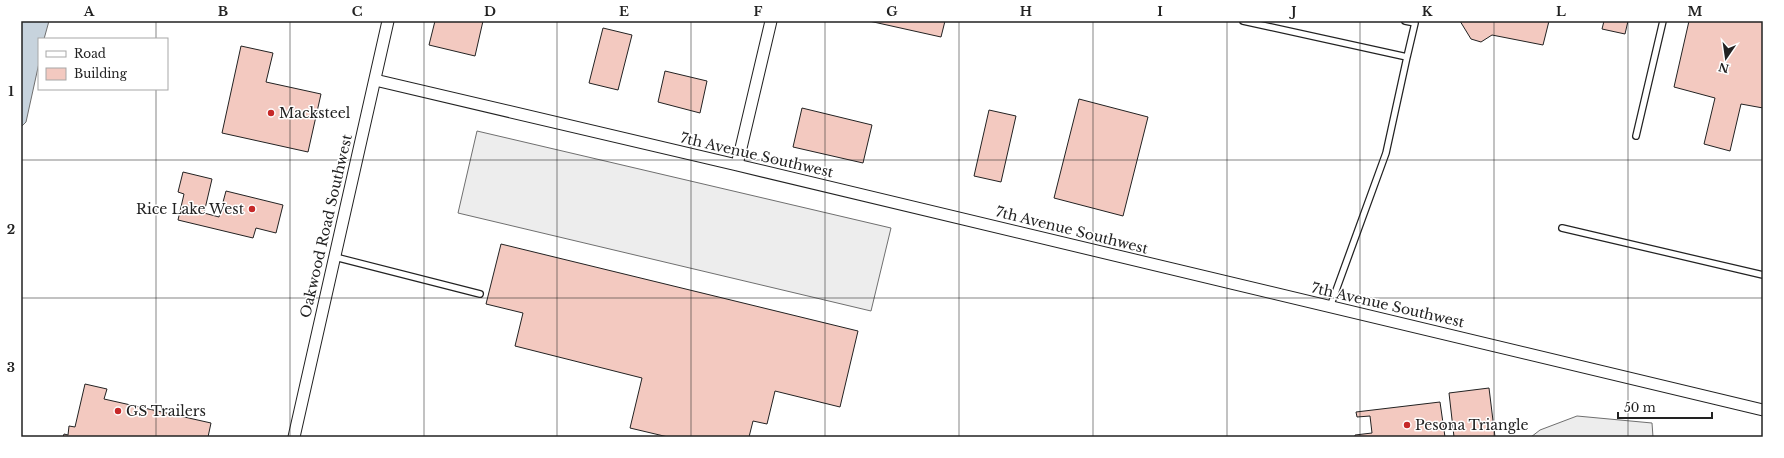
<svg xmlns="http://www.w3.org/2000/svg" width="1784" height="458" font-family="'Libre Baskerville',serif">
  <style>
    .parking { fill: #ededed; stroke: #6f6f6f }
    .water { fill: #c7d3dd; stroke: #6f6f6f }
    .building { fill: #f3c9c0; stroke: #222 }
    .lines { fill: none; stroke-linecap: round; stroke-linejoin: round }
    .service-casing { stroke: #222; stroke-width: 8 }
    .minor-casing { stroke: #222; stroke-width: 13 }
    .service { stroke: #fff; stroke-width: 5.5 }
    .minor { stroke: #fff; stroke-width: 11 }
    .grid { fill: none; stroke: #222; stroke-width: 1; stroke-opacity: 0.55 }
    .poi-dot { fill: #c62828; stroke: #fff; stroke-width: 1.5 }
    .labels { text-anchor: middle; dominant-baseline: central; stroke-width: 3; stroke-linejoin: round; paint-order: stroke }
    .poi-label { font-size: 14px; fill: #222; stroke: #fff; text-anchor: start }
    .street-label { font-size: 14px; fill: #222; stroke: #fff }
    .neatline { fill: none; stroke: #222; stroke-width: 1.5 }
    .grid-label { font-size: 13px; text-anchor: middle; font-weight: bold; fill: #222 }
  </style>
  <rect width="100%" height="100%" fill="#fff"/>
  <path class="parking" d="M477,131L891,228L871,311L458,213Z
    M1577,416L1652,423L1653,437H1531L1540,430Z"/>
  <path class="water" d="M21,21H49L44,39H39V63L26,122L21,127Z"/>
  <path class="building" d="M435,21H483L475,56L429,45Z
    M869,21H945L941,37Z
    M1460,21H1549L1543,45L1492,35L1481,42L1471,39Z
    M1604,21H1628L1625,34L1602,29Z
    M1689,21H1763V108L1741,104L1730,151L1704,144L1715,98L1674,87Z
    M603,28L632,35L618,90L589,83Z
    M241,46L273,53L266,82L321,94L308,152L222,133Z
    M665,71L707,81L700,113L658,102Z
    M1079,99L1148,117L1123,216L1054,198Z
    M802,108L872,125L863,163L793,147Z
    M989,110L1016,116L1001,182L974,176Z
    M183,172L212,179L204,213L219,217L226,191L283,205L276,233L256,228L253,238L178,220L184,194L178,192Z
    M501,244L858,331L840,407L775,391L767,424L753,421L749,437H668L630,428L642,378L515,346L523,313L486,304Z
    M85,384L107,389L104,399L211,423L208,437H63L64,434L68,435L69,426L75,427Z
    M1489,388L1495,437H1454L1449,393Z
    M1440,402L1445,437H1355V435L1372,433L1370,416L1357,417L1356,412Z"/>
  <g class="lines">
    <defs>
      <path id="service" d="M1243,21L1407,57L1386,153L1330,307
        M1405,21L1415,23L1407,57
        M1636,136L1663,21
        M1562,228L1763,275
        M335,257L480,294"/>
      <path id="minor" d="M375,80L737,165L1763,410
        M737,165L771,21
        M294,437L388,21"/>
    </defs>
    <use href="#service" class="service-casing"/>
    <use href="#minor" class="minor-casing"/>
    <use href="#service" class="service"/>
    <use href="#minor" class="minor"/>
  </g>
  <path class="grid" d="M156,21V39M290,21V437M424,21V437M557,21V437M691,21V437M825,21V437M959,21V437M1093,21V437M1227,21V437M1360,21V437M1494,21V437M1628,21V437M156,89V437M21,160H1763M21,298H1763"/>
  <g class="poi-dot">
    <circle cx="271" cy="113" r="4"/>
    <circle cx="252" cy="209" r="4"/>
    <circle cx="118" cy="411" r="4"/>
    <circle cx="1407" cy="425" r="4"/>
  </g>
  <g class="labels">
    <g class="poi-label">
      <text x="279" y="113">Macksteel</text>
      <text x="244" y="209" text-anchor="end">Rice Lake West</text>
      <text x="126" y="411">GS Trailers</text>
      <text x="1415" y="425">Pesona Triangle</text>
    </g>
    <g class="street-label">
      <text transform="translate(757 155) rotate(13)">7th Avenue Southwest</text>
      <text transform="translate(326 226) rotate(-77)">Oakwood Road Southwest</text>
      <text transform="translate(1072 230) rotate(14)">7th Avenue Southwest</text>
      <text transform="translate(1388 305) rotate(13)">7th Avenue Southwest</text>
    </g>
  </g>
  <rect width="1784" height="458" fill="none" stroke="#ffffff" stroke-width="44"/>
  <rect x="38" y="38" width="130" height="52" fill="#ffffff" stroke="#a7a7a7"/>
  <rect x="46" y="51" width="20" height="6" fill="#ffffff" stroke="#a7a7a7"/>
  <text x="74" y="58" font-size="12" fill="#222222">Road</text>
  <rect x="46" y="68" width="20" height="12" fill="#f3c9c0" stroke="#a7a7a7"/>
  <text x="74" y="78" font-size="12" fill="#222222">Building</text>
  <g transform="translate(1726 58) rotate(193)" stroke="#ffffff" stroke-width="3" paint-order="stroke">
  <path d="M0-3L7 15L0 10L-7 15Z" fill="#222222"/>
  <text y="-6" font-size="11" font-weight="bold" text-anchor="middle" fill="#222222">N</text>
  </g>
  <path d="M1618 412v6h94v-6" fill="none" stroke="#222222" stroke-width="2"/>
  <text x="1624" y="412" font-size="12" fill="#222222" stroke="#ffffff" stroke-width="3" paint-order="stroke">50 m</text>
  <rect x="22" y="22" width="1740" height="414" class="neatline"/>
  <g class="grid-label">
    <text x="89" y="16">A</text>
    <text x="223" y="16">B</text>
    <text x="357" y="16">C</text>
    <text x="490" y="16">D</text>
    <text x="624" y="16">E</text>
    <text x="758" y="16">F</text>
    <text x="892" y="16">G</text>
    <text x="1026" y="16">H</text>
    <text x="1160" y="16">I</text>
    <text x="1294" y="16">J</text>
    <text x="1427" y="16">K</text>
    <text x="1561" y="16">L</text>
    <text x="1695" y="16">M</text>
    <text x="11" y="96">1</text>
    <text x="11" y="234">2</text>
    <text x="11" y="372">3</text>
  </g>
</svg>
